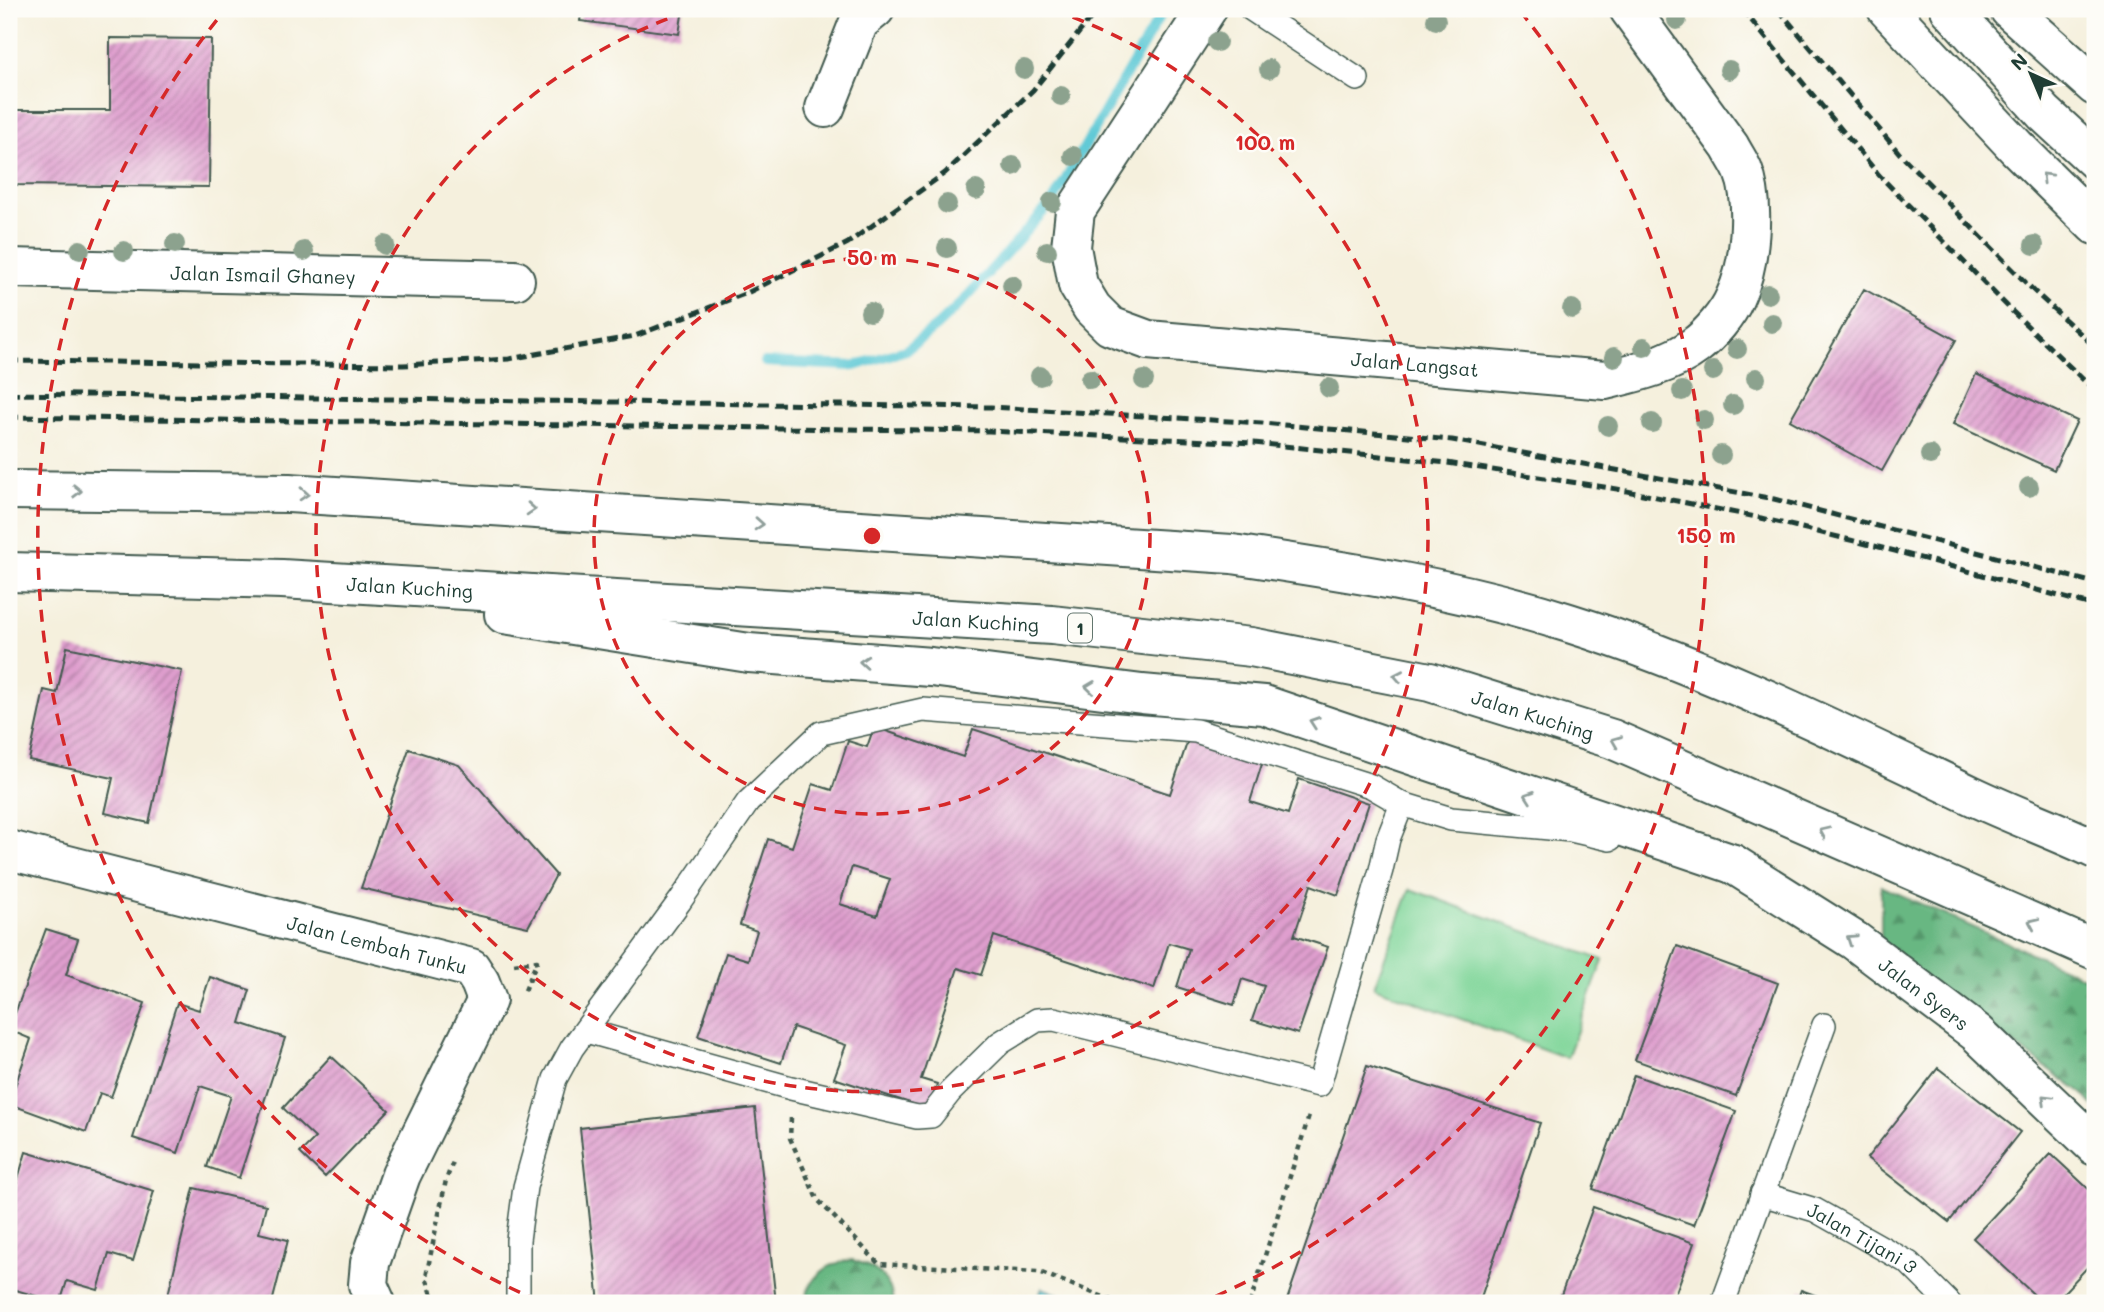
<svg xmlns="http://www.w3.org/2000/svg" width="2104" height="1312" font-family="Mali,sans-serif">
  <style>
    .forest { fill: url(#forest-firs); stroke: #447a5b; stroke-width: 2 }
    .pitch { fill: #80d69a; stroke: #508a67; stroke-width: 2 }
    .water { fill: url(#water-ripples); stroke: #3e8385; stroke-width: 2 }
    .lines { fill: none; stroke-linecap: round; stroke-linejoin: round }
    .stream { stroke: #5ec9d6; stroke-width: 10 }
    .building { fill: url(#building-hatch); fill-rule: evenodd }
    .lane-casing { stroke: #3f584d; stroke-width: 26 }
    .street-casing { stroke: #3f584d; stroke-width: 42 }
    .secondary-casing { stroke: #3f584d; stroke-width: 42 }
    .highway-casing { stroke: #3f584d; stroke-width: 42 }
    .path { stroke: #3f584d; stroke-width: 4.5; stroke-dasharray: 5 5; stroke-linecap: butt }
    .lane { stroke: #fff; stroke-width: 23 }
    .street { stroke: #fff; stroke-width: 38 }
    .secondary { stroke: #fff; stroke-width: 38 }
    .highway { stroke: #fff; stroke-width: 38 }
    .rail { stroke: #1f3d34; stroke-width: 5; stroke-dasharray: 10 5; stroke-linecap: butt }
    .tree { fill: #8ca28e }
    .oneway { stroke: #8f9e9a }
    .ring { fill: none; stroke: #d62828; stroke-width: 3.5; stroke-dasharray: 12 9 }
    .labels { text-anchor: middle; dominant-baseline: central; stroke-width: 5; stroke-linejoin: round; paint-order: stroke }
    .shield { fill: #fdfcf7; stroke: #62766e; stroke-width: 2 }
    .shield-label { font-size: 18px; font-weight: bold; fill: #1f3d34 }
    .street-label { font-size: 19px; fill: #1f3d34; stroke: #fdfcf7 }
    .centre { fill: #d62828; stroke: #fdfcf7; stroke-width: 3.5 }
    .ring-label { font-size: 21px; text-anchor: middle; font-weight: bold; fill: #d62828; stroke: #fdfcf7; stroke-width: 5; stroke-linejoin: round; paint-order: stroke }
  </style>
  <defs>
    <pattern id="forest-firs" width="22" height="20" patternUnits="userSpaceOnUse" patternTransform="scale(1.75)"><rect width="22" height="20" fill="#68b782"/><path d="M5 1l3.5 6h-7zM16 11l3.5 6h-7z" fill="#55966b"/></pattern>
    <pattern id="water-ripples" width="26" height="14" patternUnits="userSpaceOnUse" patternTransform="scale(1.75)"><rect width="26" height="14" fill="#5ec9d6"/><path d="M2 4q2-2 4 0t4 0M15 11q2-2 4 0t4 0" fill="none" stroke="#4da4ae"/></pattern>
    <pattern id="building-hatch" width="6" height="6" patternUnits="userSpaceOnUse" patternTransform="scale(1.75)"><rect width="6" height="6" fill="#df9ece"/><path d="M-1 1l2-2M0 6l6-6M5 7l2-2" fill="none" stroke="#b482a8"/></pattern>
  </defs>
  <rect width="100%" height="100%" fill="#fdfcf7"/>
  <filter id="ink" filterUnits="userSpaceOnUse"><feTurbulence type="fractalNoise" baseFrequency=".0143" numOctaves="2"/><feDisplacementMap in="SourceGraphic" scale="14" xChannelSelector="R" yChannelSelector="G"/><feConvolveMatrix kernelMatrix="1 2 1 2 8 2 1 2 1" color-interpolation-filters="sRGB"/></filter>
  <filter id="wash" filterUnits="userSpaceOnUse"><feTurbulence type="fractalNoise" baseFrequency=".00686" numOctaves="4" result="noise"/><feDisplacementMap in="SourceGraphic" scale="28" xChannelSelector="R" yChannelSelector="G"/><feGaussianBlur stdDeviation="1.57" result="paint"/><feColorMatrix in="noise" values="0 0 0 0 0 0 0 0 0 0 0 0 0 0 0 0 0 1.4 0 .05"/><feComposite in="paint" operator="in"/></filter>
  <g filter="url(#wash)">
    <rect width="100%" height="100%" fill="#f5f0dd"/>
    <path class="forest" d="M1881,886L2095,982V1108L2083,1094L1881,948Z
      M852,1260C874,1266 892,1278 893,1303H806C807,1278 828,1262 852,1260Z"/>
    <path class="pitch" d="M1410,889L1603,960L1567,1058L1374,987Z"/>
    <path class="water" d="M1042,1288L1081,1303H1036Z"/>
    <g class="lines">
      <path class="stream" d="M765,362L854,366L906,350L937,326L963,301L1053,201L1164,9"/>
    </g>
    <g id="blocks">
      <path class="building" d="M582,9H683L679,34L580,21Z
        M110,38L211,39L209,187L9,185V110H110Z
        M1864,289L1956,340L1882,471L1790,420Z
        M1976,374L2077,421L2054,470L1953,424Z
        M67,647L182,671L149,823L105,813L113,778L29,760L44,690L57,693Z
        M874,727L963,757L973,729L1170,794L1188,740L1262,764L1250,802L1288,814L1299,779L1369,803L1338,895L1311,885L1294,936L1328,947L1298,1034L1252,1020L1264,986L1242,979L1234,1005L1177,987L1189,949L1169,943L1154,989L994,936L981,975L958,968L921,1079L937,1084L928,1109L834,1078L846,1045L793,1027L781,1063L698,1036L726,953L748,960L757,931L740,925L768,839L792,847L813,784L832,790L848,741L867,747ZM852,867L890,879L877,916L840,904Z
        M409,749L459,765L556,875L528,927L361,888Z
        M46,929L78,939L66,975L145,1003L111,1097L100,1093L86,1132L9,1104L31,1039L9,1030Z
        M1677,946L1778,983L1736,1096L1635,1060Z
        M210,977L250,990L240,1023L285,1038L239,1178L207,1167L231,1096L200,1086L178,1153L133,1138L177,1003L199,1010Z
        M331,1056L389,1110L325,1177L300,1153L315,1138L283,1108Z
        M1367,1066L1540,1123L1479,1303H1286Z
        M1938,1068L2020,1132L1949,1222L1867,1158Z
        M1634,1075L1736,1111L1694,1225L1593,1189Z
        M755,1108L776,1303H599L580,1128Z
        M26,1152L154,1191L133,1261L109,1254L98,1290L67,1281L60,1303L9,1288V1208Z
        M2051,1154L2095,1195V1259L2054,1303H2043L1973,1238Z
        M194,1188L266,1205L259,1233L288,1240L272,1303H166Z
        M1593,1207L1694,1243L1672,1303H1558Z
        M1801,1290L1837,1303H1796Z"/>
    </g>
  </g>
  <g filter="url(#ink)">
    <use href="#blocks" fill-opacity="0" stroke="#3f584d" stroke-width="2"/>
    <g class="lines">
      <defs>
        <g id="lane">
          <path d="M1251,9L1357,79"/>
          <path d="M586,1031L791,1088L917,1117L931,1116L950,1092L1000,1043L1037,1020L1054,1019L1319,1085L1381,870L1388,839L1402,804L1451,819L1571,830L1610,839"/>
          <path id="s1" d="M1762,1194L1815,1210L1909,1263L1949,1303"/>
          <path d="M518,1303V1240L525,1187L555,1079L572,1048L680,901L748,802L821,733L923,710L1196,731L1371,786L1402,804"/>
          <path d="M1723,1303L1824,1025"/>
        </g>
        <g id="street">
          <path id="s2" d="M1207,9L1075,211L1071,247L1078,285L1092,308L1110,326L1148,340L1605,380C1634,373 1670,365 1695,346C1710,335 1728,314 1735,297C1750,266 1756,203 1743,171C1740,163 1734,155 1730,147L1629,9"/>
          <path d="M2009,9L2095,86"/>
          <path d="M825,108L859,22L875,9"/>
          <path id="s3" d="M9,268L515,280"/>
          <path id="s4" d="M9,850L471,968L480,982L487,1000L401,1175L370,1263L368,1285L376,1303"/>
          <path id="s5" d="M1733,864L1855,941L1977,1033L2095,1146"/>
        </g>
        <path id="secondary" d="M1887,9L2016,147L2095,225
          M1950,9L2044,113L2095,160"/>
        <g id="highway">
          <path d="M9,490L289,493L1232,554C1345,571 1460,588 1569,623C1709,667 1841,733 1973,796C2013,815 2055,830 2095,849"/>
          <path id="s6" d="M9,572L282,579L1052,625L1251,647L1430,682L1612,739L2095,950"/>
          <path d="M504,614L749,653L931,667L1142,694L1264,705L1733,864"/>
        </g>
      </defs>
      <use href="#lane" class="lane-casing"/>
      <use href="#street" class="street-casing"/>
      <use href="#secondary" class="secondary-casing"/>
      <use href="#highway" class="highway-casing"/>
      <path class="path" d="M514,964L537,961L524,993
        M791,1118L790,1138L817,1199L879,1264L1039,1272L1119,1303
        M435,1303L426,1277L446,1180L453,1162
        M1250,1303L1310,1113"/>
      <use href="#lane" class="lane"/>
      <use href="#street" class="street"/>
      <use href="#secondary" class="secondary"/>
      <use href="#highway" class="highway"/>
      <path class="rail" d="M1742,9L1879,175L2012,311L2095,391
        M1778,9L1900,154L2035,292L2095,347
        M9,361L403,365L509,359L635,336L747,293L848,243L945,173L1033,90L1098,9
        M9,394L991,407L1262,423L1452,440L1774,499L2095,583
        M9,417L989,431L1254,443L1447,463L1617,489L1761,518L1895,551L2095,606"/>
    </g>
    <g class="tree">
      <circle cx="1436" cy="20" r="10"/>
      <circle cx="1677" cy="20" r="10"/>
      <circle cx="1217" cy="42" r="10"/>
      <circle cx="1024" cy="69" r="10"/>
      <circle cx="1269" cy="69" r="10"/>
      <circle cx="1729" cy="70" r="10"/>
      <circle cx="1061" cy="96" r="10"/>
      <circle cx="1073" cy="156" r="10"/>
      <circle cx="1013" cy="166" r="10"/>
      <circle cx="976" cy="190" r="10"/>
      <circle cx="1052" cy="202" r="10"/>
      <circle cx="947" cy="204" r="10"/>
      <circle cx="175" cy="244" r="10"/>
      <circle cx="385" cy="245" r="10"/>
      <circle cx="2034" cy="245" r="10"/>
      <circle cx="947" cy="248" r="10"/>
      <circle cx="80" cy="250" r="10"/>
      <circle cx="124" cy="251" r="10"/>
      <circle cx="304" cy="251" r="10"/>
      <circle cx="1047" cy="251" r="10"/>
      <circle cx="1012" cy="285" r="10"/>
      <circle cx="1768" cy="294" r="10"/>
      <circle cx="1572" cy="309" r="10"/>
      <circle cx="870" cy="312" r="10"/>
      <circle cx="1772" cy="323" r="10"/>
      <circle cx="1644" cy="347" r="10"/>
      <circle cx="1737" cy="349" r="10"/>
      <circle cx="1614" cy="357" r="10"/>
      <circle cx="1713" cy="371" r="10"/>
      <circle cx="1040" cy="376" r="10"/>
      <circle cx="1756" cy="378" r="10"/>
      <circle cx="1090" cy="379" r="10"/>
      <circle cx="1144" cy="380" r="10"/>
      <circle cx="1329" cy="388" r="10"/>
      <circle cx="1682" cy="391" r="10"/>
      <circle cx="1733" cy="405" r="10"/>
      <circle cx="1704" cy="420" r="10"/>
      <circle cx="1652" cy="423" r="10"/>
      <circle cx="1608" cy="426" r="10"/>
      <circle cx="1721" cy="455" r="10"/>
      <circle cx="1930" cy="455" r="10"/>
      <circle cx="2029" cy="487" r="10"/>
    </g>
    <defs><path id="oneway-chevron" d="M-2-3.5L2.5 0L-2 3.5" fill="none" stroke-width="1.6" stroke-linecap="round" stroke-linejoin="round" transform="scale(1.75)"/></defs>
    <g class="oneway">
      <use href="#oneway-chevron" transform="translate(2046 177) rotate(-135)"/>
      <use href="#oneway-chevron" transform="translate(77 491) rotate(1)"/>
      <use href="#oneway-chevron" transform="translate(304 494) rotate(4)"/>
      <use href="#oneway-chevron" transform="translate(531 509) rotate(4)"/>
      <use href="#oneway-chevron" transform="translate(759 524) rotate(4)"/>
      <use href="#oneway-chevron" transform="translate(864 662) rotate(-176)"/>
      <use href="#oneway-chevron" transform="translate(1398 676) rotate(-169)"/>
      <use href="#oneway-chevron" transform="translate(1090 687) rotate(-173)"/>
      <use href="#oneway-chevron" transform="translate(1314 722) rotate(-161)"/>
      <use href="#oneway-chevron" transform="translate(1616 741) rotate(-158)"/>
      <use href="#oneway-chevron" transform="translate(1529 796) rotate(-161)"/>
      <use href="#oneway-chevron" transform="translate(1824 832) rotate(-156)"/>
      <use href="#oneway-chevron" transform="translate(2033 923) rotate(-156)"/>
      <use href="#oneway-chevron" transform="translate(1851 939) rotate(-146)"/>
      <use href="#oneway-chevron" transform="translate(2046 1099) rotate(-136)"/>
    </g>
  </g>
  <g class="ring">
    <circle cx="872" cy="536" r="278"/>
    <path d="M1053 10A556 556 0 1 1 691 10"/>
    <path d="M539 1301A834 834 0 0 1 224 11M1520 11A834 834 0 0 1 1205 1301"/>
  </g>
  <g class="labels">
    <rect class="shield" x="1068" y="613.5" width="24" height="29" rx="5"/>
    <g class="shield-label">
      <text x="1080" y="628">1</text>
    </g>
    <g class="street-label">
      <text stroke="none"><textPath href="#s3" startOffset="254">Jalan Ismail Ghaney</textPath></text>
      <text stroke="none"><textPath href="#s2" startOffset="677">Jalan Langsat</textPath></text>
      <text stroke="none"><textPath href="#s6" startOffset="401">Jalan Kuching</textPath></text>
      <text stroke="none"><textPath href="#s6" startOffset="968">Jalan Kuching</textPath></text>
      <text stroke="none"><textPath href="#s6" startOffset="1535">Jalan Kuching</textPath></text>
      <text stroke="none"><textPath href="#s4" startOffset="380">Jalan Lembah Tunku</textPath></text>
      <text stroke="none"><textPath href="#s5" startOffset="231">Jalan Syers</textPath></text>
      <text stroke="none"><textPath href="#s1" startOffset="110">Jalan Tijani 3</textPath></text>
    </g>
  </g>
  <circle cx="872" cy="536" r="10" class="centre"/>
  <g class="ring-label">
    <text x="1265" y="150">100 m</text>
    <text x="872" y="265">50 m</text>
    <text x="1706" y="543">150 m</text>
  </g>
  <rect width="2104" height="1312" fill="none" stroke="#fdfcf7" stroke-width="35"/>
  <g transform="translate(2031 74) rotate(316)" stroke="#fdfcf7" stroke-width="5" paint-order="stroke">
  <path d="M0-5L12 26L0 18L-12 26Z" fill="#1f3d34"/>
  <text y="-10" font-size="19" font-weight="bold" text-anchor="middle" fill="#1f3d34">N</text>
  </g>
</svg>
